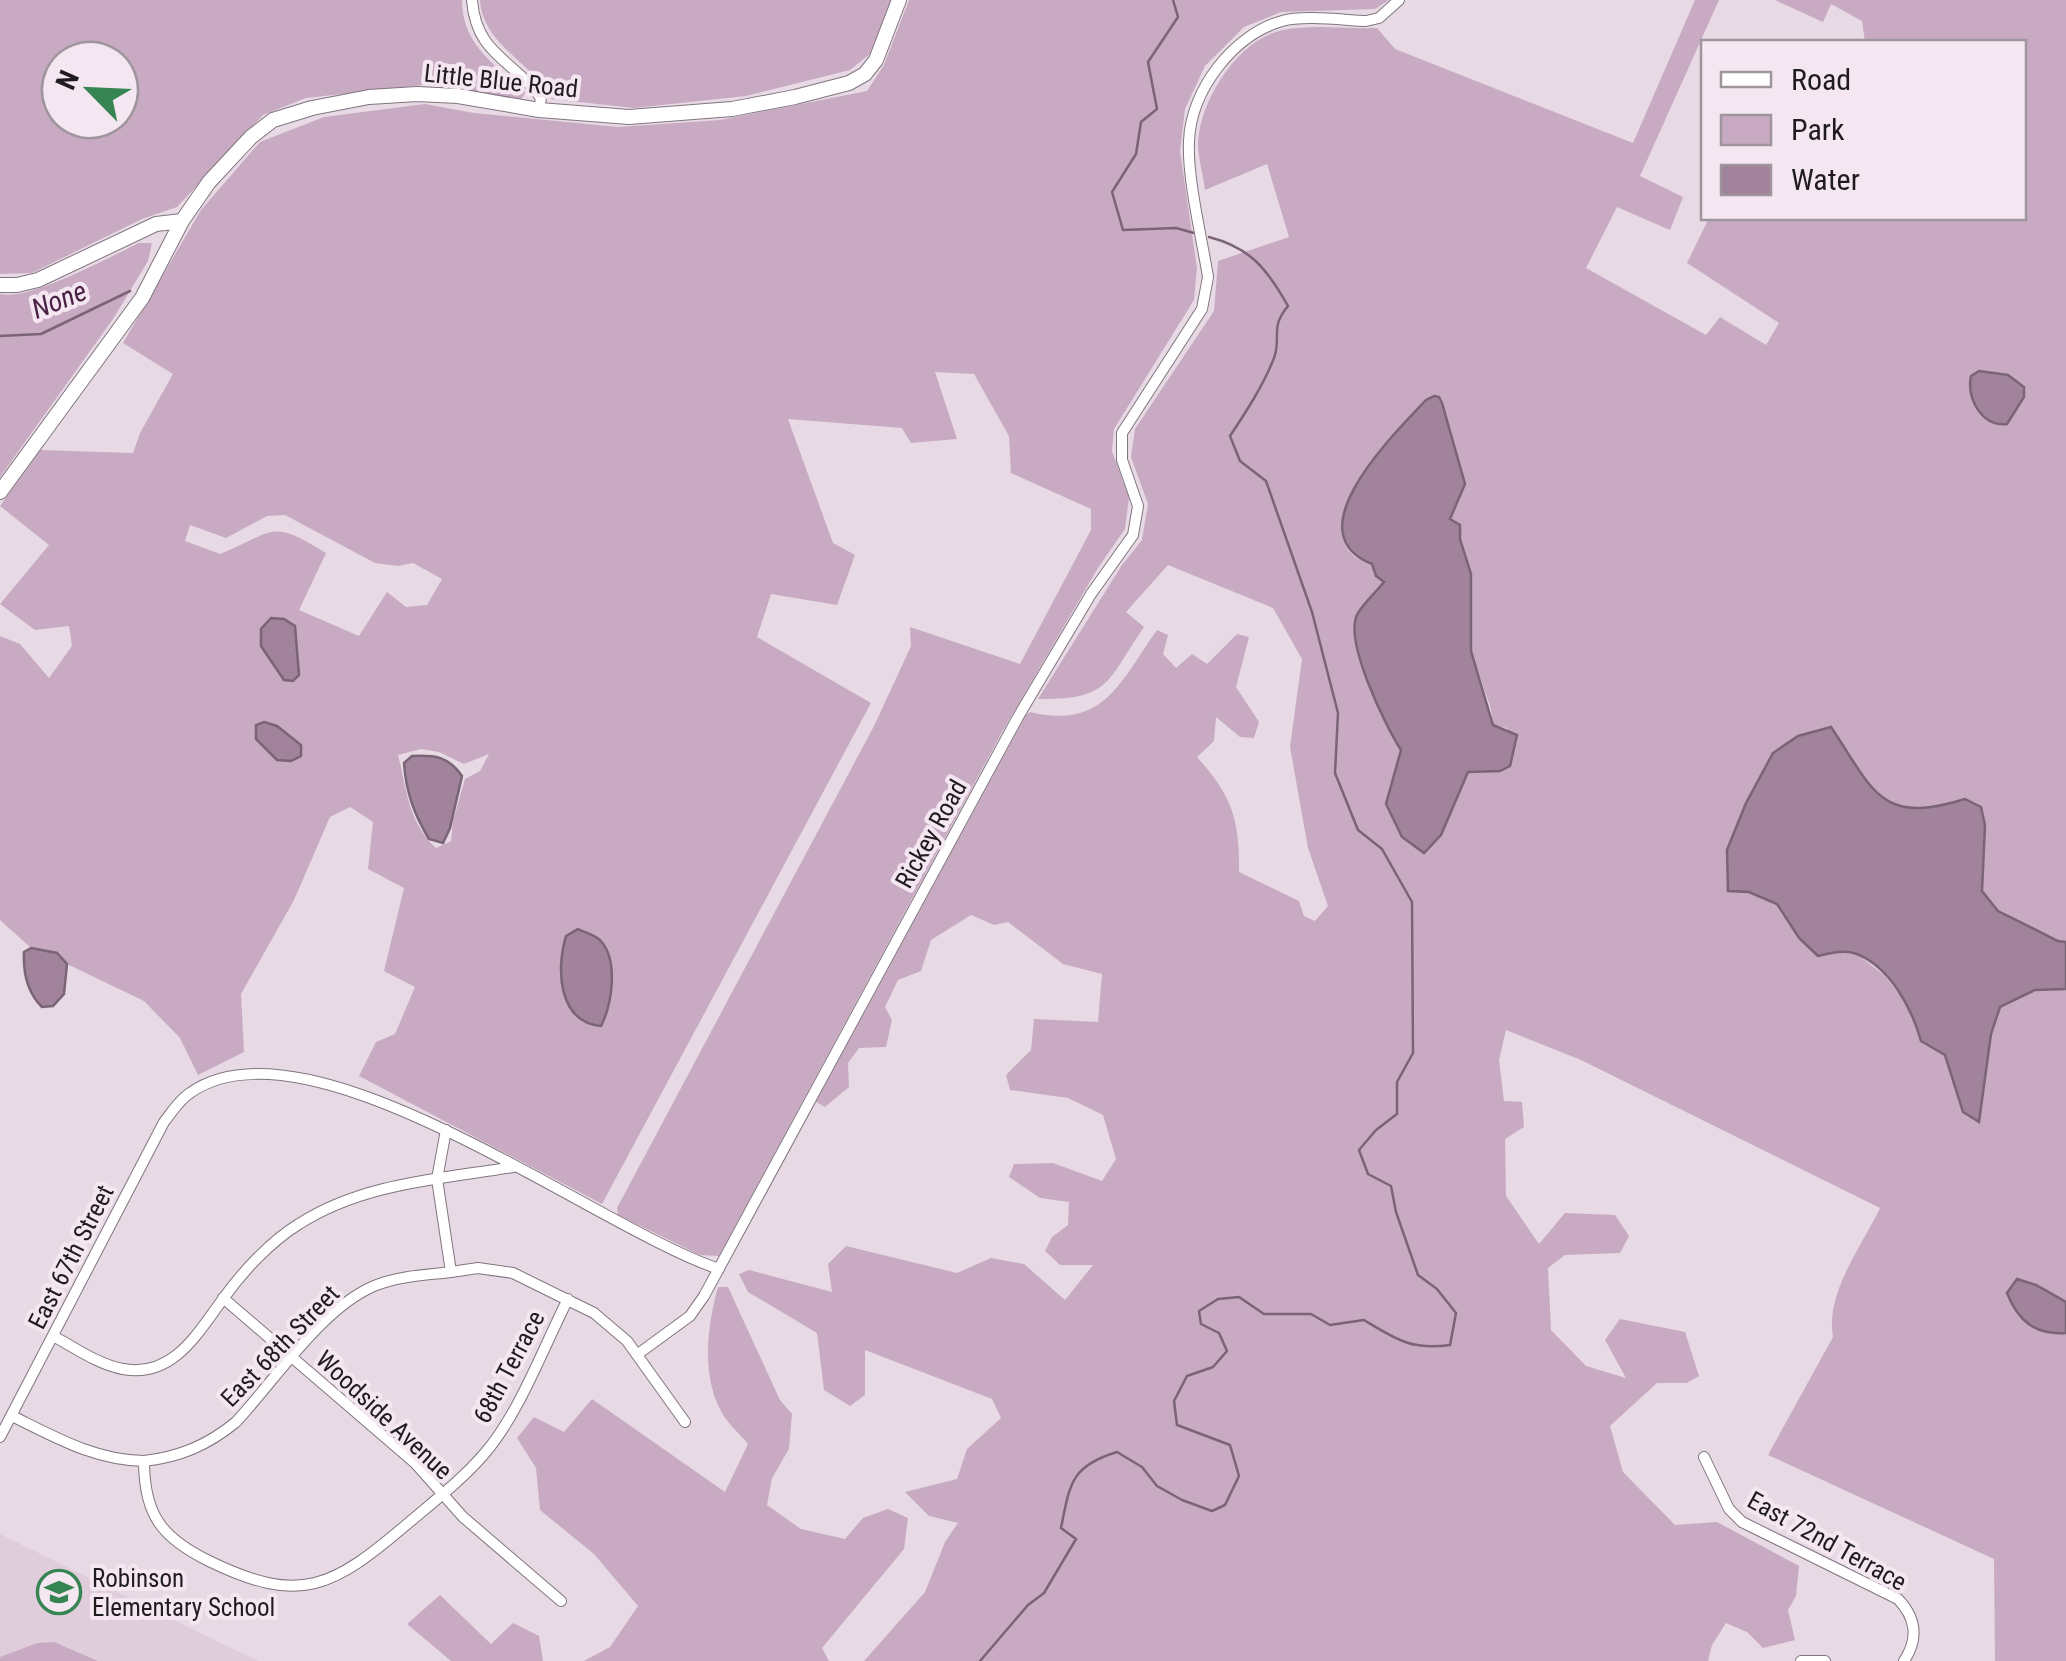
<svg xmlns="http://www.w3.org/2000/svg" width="2066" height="1661" font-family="'Roboto Condensed',sans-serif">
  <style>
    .built { fill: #e0cddc }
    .green { fill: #c9aac3; fill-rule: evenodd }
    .water { fill: #a1839c; stroke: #7a6476; stroke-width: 2.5 }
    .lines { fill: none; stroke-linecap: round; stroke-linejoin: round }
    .stream { stroke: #7a6476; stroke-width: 2.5 }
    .minor-casing { stroke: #81757f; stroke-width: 12 }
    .tertiary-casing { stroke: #81757f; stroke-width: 16 }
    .minor { stroke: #fff; stroke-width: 10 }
    .tertiary { stroke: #fff; stroke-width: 14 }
    .labels { text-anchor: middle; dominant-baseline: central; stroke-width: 8; stroke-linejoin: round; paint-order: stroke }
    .street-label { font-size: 25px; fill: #1f1b1f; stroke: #f4e7f1 }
    .poi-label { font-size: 25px; fill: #1f1b1f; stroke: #f4e7f1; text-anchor: start }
    .water-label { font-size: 28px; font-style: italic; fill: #4b2246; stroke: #f4e7f1 }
  </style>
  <rect width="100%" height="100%" fill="#e7dae4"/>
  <path class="built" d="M0,1534L231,1648L258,1661H0Z"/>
  <path class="green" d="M0,0H462C462,44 495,66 526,92L521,99L423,85L306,98L263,115L177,207L142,219L32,273L0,274ZM60,60H120V120H60Z
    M480,0H892L870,54L850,70L746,96L634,108L551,99C533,62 483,46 480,0Z
    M909,0H1389L1375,9L1281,12L1244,27L1205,66L1185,109L1180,151L1197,268L1194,300L1114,429L1112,451L1129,498L1125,529L1098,568L1001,734L719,1256L700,1255L618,1215L617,1208L874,726L911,646L910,627L1020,664L1091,530V509L1011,473L1009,436L974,374L935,372L957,439L911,443L902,428L788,419L833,543L855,555L837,605L771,594L757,637L871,703L602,1204L359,1076L376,1042L395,1034L415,987L384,971L404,888L368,869L373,822L350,807L330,817L294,900L241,994L244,1052L198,1075L180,1038L144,1001L67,964L57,953L31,948L0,920V636L20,644L49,678L72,646L69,626L35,630L0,604L49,545L0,506L40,450L133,453L140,433L173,374L123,343L201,210L260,142L324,117L425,104L474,113L618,127L720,120L867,91L884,65ZM285,515L375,563L398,566L413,563L442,579L427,605L406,607L387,592L359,636L299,610L326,553C270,518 276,531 220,554L185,541L190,525L226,538L267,516ZM421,749L439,752L464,764L489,754L480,771L465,779L453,821L451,841L436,848C408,822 407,790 398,755Z
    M1695,0H1719L1640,176L1683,197L1670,230L1617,207L1586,268L1706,335L1720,317L1766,345L1779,323L1687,263L1709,218H2024V42H1865L1862,21L1831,4L1823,22L1775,0H2066V942L2058,941L1998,911L1982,891L1985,826L1965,799C1904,819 1878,808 1847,751L1773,753L1746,803L1727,850L1728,891L1749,892L1777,904L1799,938L1835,951L1857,954L1884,975L1913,1011L1921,1041L1945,1054L1963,1112L1978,1121L1991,1033L2000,1007L2035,990L2066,989V1302L2036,1285L2051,1334L2066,1333V1661H1995L1994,1559L1768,1455L1833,1337C1825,1293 1862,1246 1880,1208L1581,1060L1506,1030L1499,1060L1504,1101L1522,1102L1524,1127L1505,1139L1506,1196L1539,1244L1565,1213L1615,1215L1629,1236L1620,1253L1565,1255L1548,1268L1551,1330L1586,1366L1626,1378L1605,1340L1620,1319L1685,1332L1699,1376L1687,1383H1657L1610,1426L1623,1472L1675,1525L1717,1522L1799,1566L1796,1596L1788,1610L1795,1640L1763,1648L1747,1632L1726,1623L1712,1645L1708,1661H864L925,1592L945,1542L958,1523L929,1516L905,1492L957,1479L967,1449L1001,1418L992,1399L865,1350V1395L850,1406L824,1390L817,1333L748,1292L739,1274L749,1270L832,1292L828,1264L846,1246L957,1273L991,1258L1024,1264L1065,1300L1093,1265H1060L1045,1251L1052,1237L1068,1225L1069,1202L1040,1198L1009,1177L1014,1164L1053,1163L1102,1181L1116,1159L1103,1115L1068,1098L1010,1090L1006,1075L1031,1050L1034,1019L1098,1022L1102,974L1063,964L1008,922L994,925L971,915L931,940L921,971L898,980L885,1007L892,1020L886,1047L859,1048L848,1063L849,1087L825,1107L816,1102L1026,715L1030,712C1104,730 1120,682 1157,630L1168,635L1163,654L1176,668L1192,654L1207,664L1237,634L1249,637L1236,687L1259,722L1254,738L1240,737L1216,717L1214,741L1197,757C1232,796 1240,820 1239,872L1299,901L1304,916L1315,921L1328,906L1308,848L1290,747L1302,659L1273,608L1168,565L1126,612L1144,627C1106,682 1111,700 1038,699L1122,565L1142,540L1148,504L1131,457L1135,429L1214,311L1218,261L1289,237L1267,164L1205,190C1203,175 1198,158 1198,143C1200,100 1238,39 1283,30C1312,24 1347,29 1377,28L1395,49L1633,143ZM1392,436L1456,460L1465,484L1450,520L1460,525V539L1470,574L1471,651L1491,709L1493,725L1507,728L1500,771L1468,772L1386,804L1401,750C1386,727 1342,638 1358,613C1364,603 1376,592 1384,582C1380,576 1376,567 1370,563C1365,560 1359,560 1355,557C1316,526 1372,462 1392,436Z
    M139,243H152L148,261L113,319L0,477V294C30,301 109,257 139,243Z
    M718,1287H728L780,1400L792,1414L789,1449L772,1478L767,1505L801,1529L845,1539L863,1518L888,1509L908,1518L904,1549L822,1648L829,1661H584L610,1647L638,1606L594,1554L540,1510L536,1468L517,1438L534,1417L564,1432L592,1399L725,1492L748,1444C740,1434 728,1424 722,1413C701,1376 707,1327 718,1287Z
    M440,1595L491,1644L513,1623L539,1636L543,1661H451L407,1624Z
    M54,1642L98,1661H0V1657L37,1643Z"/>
  <path class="water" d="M1979,371L2008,375L2024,387V397L2007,424C1982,427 1966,398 1971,376Z
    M1434,396L1439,397L1442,403L1465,484L1450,519L1460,525V539L1471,574V651L1493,725L1517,735L1510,766L1500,771L1468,772L1441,835L1424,853L1402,837L1386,804L1401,750C1386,727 1342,638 1358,613C1364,603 1376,592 1384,582L1376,576L1372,564C1292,533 1395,433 1426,400Z
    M271,618L284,619L295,626L299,675L293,681L284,680L261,646V629Z
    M264,722L277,726L301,745V756L291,761L277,760L256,739V725Z
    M1831,727C1873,789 1879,826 1965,799L1981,807L1985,825L1982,891L1998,911L2058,941L2066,942V989L2035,990L2000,1007L1991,1034L1979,1122L1963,1112L1945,1055L1921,1041C1912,1009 1891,968 1857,954C1844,949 1830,953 1818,956L1799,938L1777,904L1749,892L1728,891L1727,850L1746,803L1773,753L1798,736Z
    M412,756C435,755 448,756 462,776L450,828L443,843L429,839C414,814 406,792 404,763Z
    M578,929C584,932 595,935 600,940C619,960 612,1004 601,1026C558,1022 556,969 566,936Z
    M31,948L57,953L67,964L64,994L53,1006L42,1007C27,992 23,972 24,952Z
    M2017,1279L2036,1285L2066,1302V1333C2035,1335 2018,1321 2007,1293Z"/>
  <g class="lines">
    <path class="stream" d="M1173,0L1178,17L1148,62L1157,109L1141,122L1136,154L1112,192L1123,230L1176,228L1194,233
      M0,336L41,334L130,291
      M980,1661L1028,1605L1044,1593L1076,1539L1061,1528C1070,1483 1071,1466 1117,1452L1142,1467L1157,1486L1182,1500L1212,1511L1225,1505L1239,1476L1230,1445L1177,1425L1174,1401L1187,1376L1213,1367L1227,1351L1219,1333L1201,1324L1199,1311L1218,1299L1239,1297L1264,1314H1311L1330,1325L1364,1320C1397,1340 1411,1350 1450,1345L1456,1313L1437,1289L1418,1275L1396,1212L1391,1186L1368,1174L1359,1150L1376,1130L1397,1114V1082L1413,1053L1412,902L1382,849L1358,830L1335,773L1338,713L1312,612L1266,481L1240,461L1230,436C1246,412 1263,386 1274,358C1282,336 1269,329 1288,306C1267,269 1251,248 1209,237"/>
    <defs>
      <path id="minor" d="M472,0C476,55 514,60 541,98L539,110
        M446,1130L437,1179L451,1272L478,1268L513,1273L594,1313L627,1341L685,1422
        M223,1298L415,1463L463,1517L561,1601
        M53,1336C74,1347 99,1365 123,1369C173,1378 197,1334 223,1299C242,1272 271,1241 299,1224C363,1183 440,1179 513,1167
        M638,1354L690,1316L704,1296L1018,717L1091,594L1133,535L1138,506L1122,460V433L1202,309L1208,277C1202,239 1187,178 1189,141C1191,90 1233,35 1282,21C1303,15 1343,20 1366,21L1379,18L1399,0
        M12,1416C55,1437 94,1460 144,1461C144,1515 162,1538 209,1561C301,1606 333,1587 406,1525C433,1502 462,1480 485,1453C520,1412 543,1348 568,1299
        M0,1437L164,1122C172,1112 179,1100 190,1093C308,1008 598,1229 719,1269
        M1704,1457L1729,1509L1742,1522L1898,1599C1916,1618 1919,1638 1904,1661
        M144,1461C180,1457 208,1445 236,1422C275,1380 322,1308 374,1286C398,1276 426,1275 451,1272
        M1801,1661H1825"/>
      <path id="tertiary" d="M0,285H17L38,280L156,224L182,221
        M0,492L142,298L182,221L209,182L251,137L273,120L312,108L369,97L417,94L458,96L539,110L629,117L732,109L795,97L849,83L865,74L876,60L899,0"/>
    </defs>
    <use href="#minor" class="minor-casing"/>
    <use href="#tertiary" class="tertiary-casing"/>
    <use href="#minor" class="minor"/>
    <use href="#tertiary" class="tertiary"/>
  </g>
  <defs>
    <symbol id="school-ring" viewBox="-11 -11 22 22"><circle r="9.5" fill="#f4e7f1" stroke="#378453" stroke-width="1.5"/><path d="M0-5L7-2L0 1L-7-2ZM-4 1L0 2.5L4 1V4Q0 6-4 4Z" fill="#378453"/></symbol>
  </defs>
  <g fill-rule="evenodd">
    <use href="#school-ring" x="34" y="1567" width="50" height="50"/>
  </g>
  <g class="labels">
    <g class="street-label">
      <text transform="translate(501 81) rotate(6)">Little Blue Road</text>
      <text transform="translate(931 834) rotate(-61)">Rickey Road</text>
      <text transform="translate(71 1257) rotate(-63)">East 67th Street</text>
      <text transform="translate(280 1346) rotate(-46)">East 68th Street</text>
      <text transform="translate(509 1367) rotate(-62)">68th Terrace</text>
      <text transform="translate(384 1415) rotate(43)">Woodside Avenue</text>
      <text transform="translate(1827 1541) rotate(29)">East 72nd Terrace</text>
    </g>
    <g class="poi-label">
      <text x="92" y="1578">Robinson<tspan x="92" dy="29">Elementary School</tspan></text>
    </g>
    <g class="water-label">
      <text transform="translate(59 300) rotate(-22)">None</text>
    </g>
  </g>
  <rect x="1701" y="40" width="325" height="180" fill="#f4e7f1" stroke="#9f959d" stroke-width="2.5"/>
  <rect x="1721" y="72" width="50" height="15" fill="#ffffff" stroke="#9f959d" stroke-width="2.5"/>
  <text x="1791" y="90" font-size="30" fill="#1f1b1f">Road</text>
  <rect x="1721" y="115" width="50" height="30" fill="#c9aac3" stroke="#9f959d" stroke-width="2.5"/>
  <text x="1791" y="140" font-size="30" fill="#1f1b1f">Park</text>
  <rect x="1721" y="165" width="50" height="30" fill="#a1839c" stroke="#9f959d" stroke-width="2.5"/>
  <text x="1791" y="190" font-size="30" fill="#1f1b1f">Water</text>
  <g transform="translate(90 90) rotate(294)"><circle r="48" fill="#f4e7f1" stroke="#9f959d" stroke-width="2.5"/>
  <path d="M0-8L18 38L0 25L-18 38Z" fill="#378453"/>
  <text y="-15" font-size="28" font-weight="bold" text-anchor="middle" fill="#1f1b1f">N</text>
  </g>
</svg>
